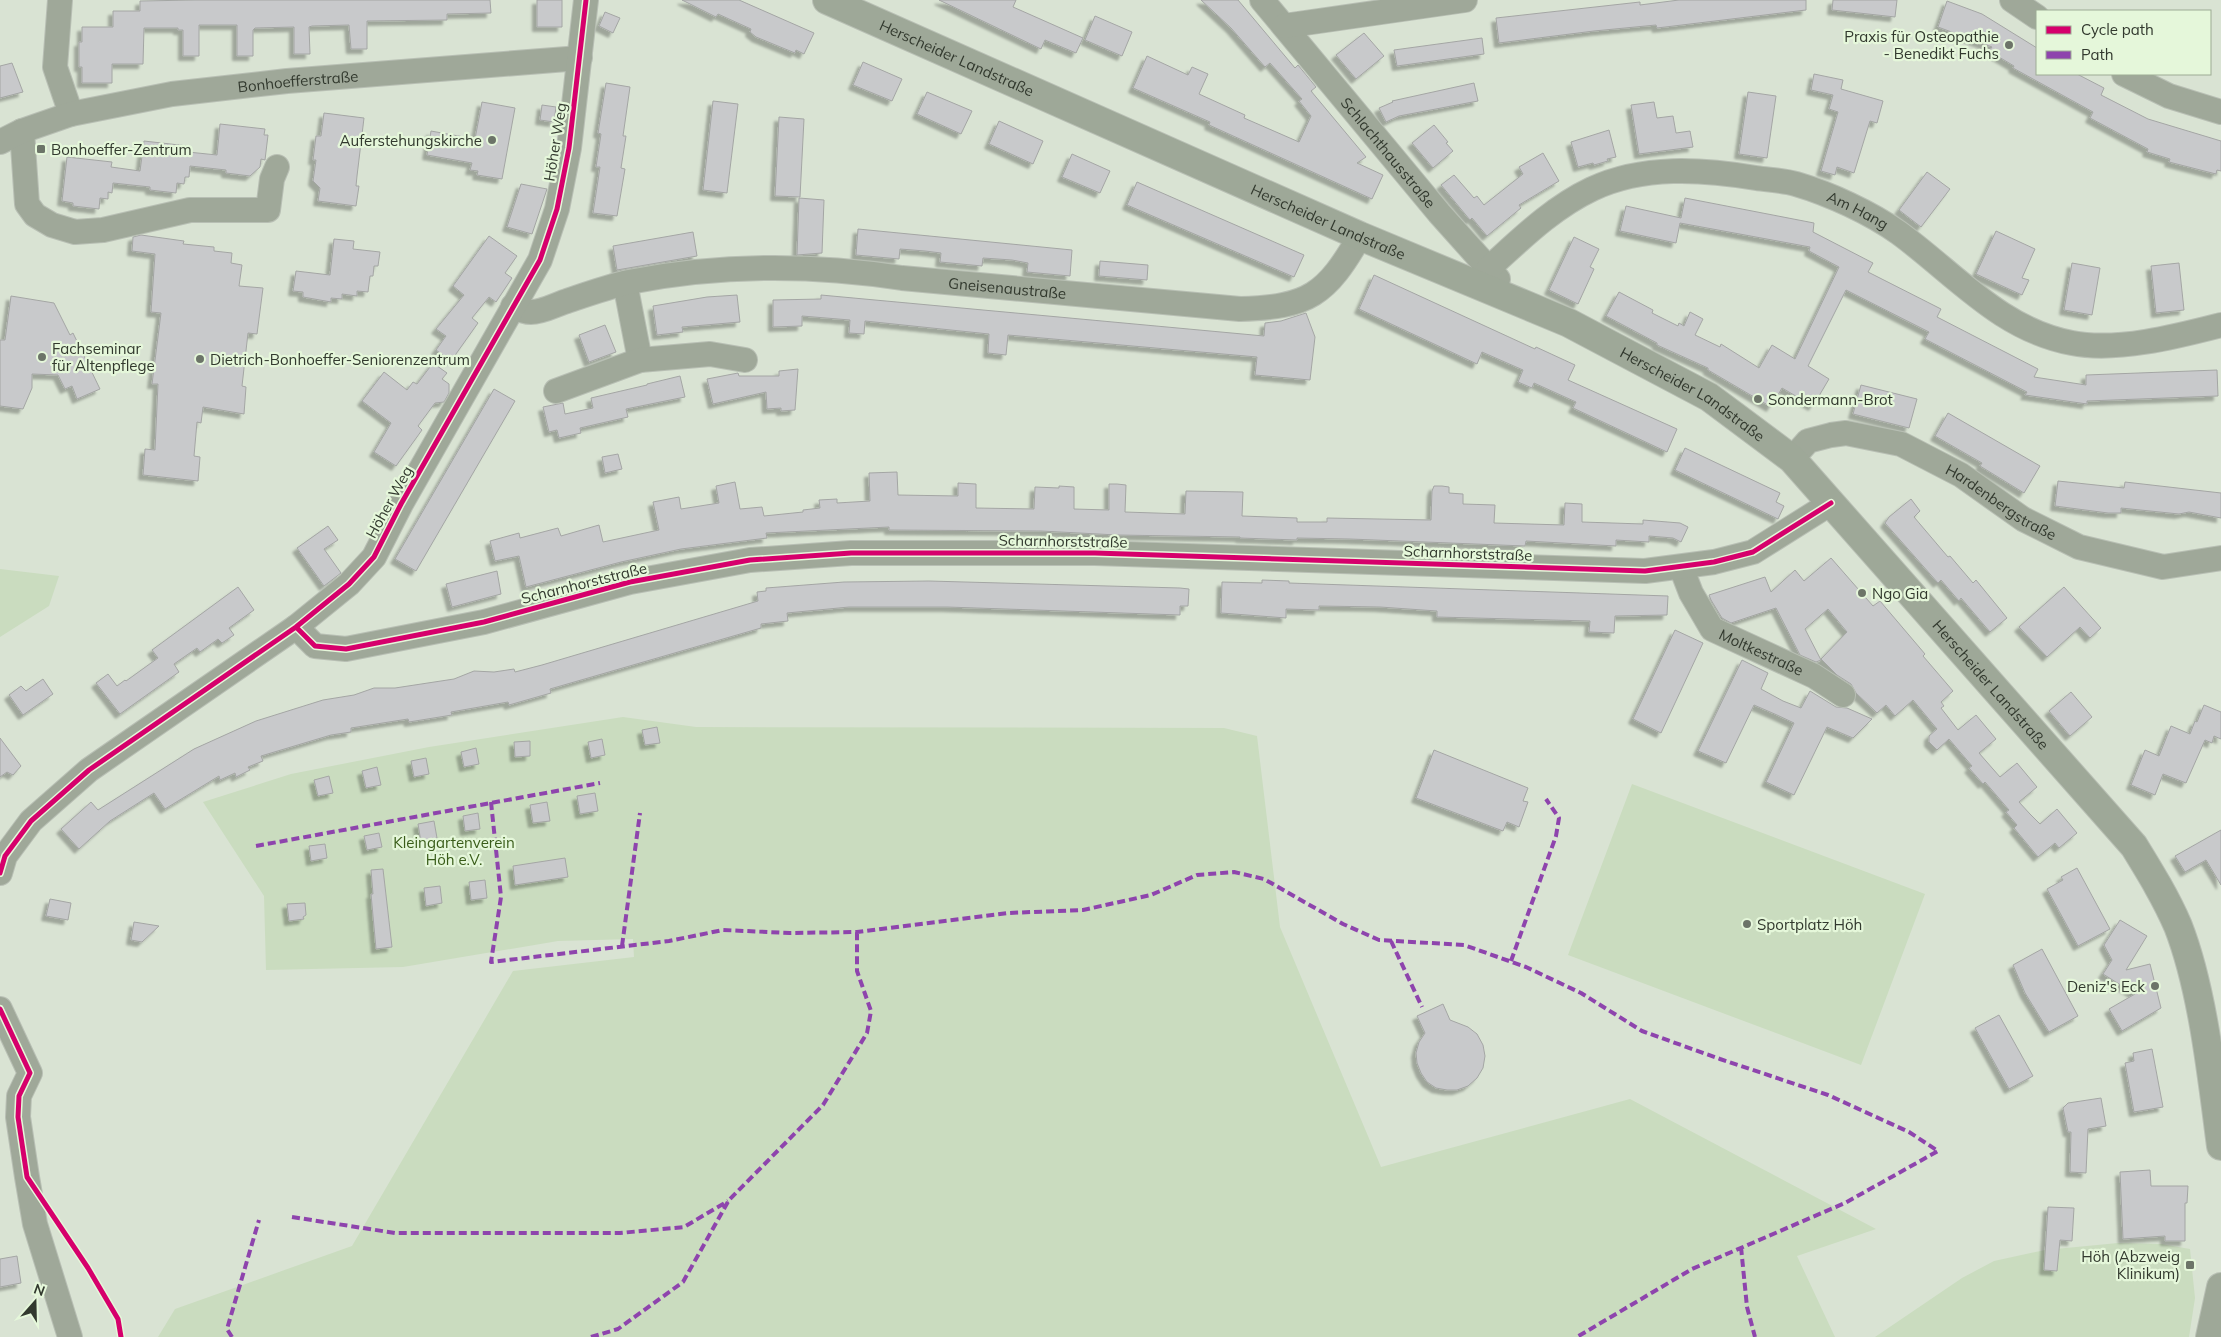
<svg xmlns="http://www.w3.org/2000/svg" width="2221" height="1337" font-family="Mulish,sans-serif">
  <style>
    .green { fill: #cadcbf }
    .building { fill: #c8c9cb; stroke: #a4a6a4; filter: url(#shadow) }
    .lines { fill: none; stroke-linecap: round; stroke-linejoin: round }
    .minor-casing { stroke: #b8bfb4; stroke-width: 26 }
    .major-casing { stroke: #b8bfb4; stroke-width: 30 }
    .minor { stroke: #9fa899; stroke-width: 24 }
    .major { stroke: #9ea898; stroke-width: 28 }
    .quiet { stroke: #8e44ad; stroke-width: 4; stroke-dasharray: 8 4; stroke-linecap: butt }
    .cycleway-casing { stroke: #e5f7da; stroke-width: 8 }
    .cycleway { stroke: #d6006c; stroke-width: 5 }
    .poi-dot { fill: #6c7468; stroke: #e5f7da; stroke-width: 2 }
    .labels { text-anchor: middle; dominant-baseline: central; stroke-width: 4.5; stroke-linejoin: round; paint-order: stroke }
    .poi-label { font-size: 15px; fill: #32392e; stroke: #e5f7da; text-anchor: start }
    .street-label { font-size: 15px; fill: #32392e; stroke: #e5f7da }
    .park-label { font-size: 15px; fill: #395c19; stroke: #e5f7da }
  </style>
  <defs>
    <filter id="shadow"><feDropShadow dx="-4.5" dy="4.5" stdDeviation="1" flood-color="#0004"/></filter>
  </defs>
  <rect width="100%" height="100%" fill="#d9e3d3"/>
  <path class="green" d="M0,569L59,576L49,606L0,637Z
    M623,717L696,727L1224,728L1257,736L1280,927L1381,1167L1630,1099L1876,1229L1797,1256L1835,1337H158L175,1309L352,1246L513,971L634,957L633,939L558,941L403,967L266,970L264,896L203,802L291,774L429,747Z
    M1632,784L1925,894L1861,1065L1568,955Z
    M2118,1243L2161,1244L2190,1249L2195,1298L2189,1337H1875L1962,1278L1994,1261L2045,1250Z"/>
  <path class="building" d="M195,0H490L491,13L447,14V20L367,21V49H351L349,25L312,26L309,27L310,54H294V27L255,28L253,30V56H237V25H199V56H183V30H178V28H144L143,64H112V83H82V67H79V42H82V27H113V11H140V1Z
    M537,0H562V27H537Z
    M682,0H739L814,33L804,54L796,50L795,53L756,37L750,32L751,29L718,14L716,17Z
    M939,0H1016L1013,7L1083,38L1076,53L1045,40L1041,49Z
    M1201,0H1238L1295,68L1298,65L1316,87L1311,91L1366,157L1357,163L1383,175L1372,199L1209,125L1210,122L1133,88L1147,56L1188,75L1192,67L1208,74L1199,94L1245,115L1244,118L1299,142L1311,116L1299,101L1302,99L1270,63L1265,67L1231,28Z
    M1679,0H1806V10L1657,28L1656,25L1594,31L1499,43L1496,18L1640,2V5Z
    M1833,0H1897L1895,17L1832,10Z
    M1947,1L1982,14L2037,48V74H2077L2104,88L2101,95L2148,119L2221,141V171L2217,170L2216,174L2169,162L2170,159L2147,152L2148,149L2090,118L2093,112L2013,68L2014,66L1989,51L1992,47L1938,27Z
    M605,12L620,18L613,33L599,26Z
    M1095,16L1132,32L1122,56L1085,40Z
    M1364,33L1384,56L1356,79L1336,55Z
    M1482,38L1484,54L1397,66L1394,50Z
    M863,62L902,79L892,101L853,85Z
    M12,63L23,92L0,98V66Z
    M1814,74L1843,80L1841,89L1883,101L1877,123L1870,121L1854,173L1837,167L1835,175L1821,171L1838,112L1829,109L1833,95L1811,90Z
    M606,83L630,87L623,136H626L621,168L625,169L617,216L593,213L600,167H596L601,134L598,133Z
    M1474,83L1478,101L1399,116L1386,122L1379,108L1393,102L1392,101Z
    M927,92L972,111L961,134L917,114Z
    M1748,92L1776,96L1767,158L1739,154Z
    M713,101L738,104L727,193L703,190Z
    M482,102L515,108L502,179L477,175L478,171L470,170L472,163L427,155L431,131L475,139Z
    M1654,102L1657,118L1673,116L1676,133L1690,131L1693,147L1639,154L1631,105Z
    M542,105L556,107L554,122L540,120Z
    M324,113L364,118L357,176L356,186H359L356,206L318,201L320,188L313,181L316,160H313L316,136H321Z
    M779,117L804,119L800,197L775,196Z
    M999,121L1043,141L1033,164L989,144Z
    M220,124L265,129L264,135H268L265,160L261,159L260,167L250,176L226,173V170L190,166L189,177H185L184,184L177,183L176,193L150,190V187L113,183L112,193L108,192V199L100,198L99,209L73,206V203L62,201L67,157L112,162L111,167L140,171L144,141L188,146V152L217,155Z
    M1434,125L1448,142L1446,143L1453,151L1433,168L1412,143Z
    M1609,130L1616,157L1607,159L1608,161L1594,165L1593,163L1578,167L1571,142Z
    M1543,153L1559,181L1519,205L1521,208L1487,236L1472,218L1470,220L1441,185L1454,175L1474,198L1477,196L1484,205L1523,174L1519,167Z
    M1072,154L1110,171L1100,193L1062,177Z
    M1927,172L1950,189L1921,227L1899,210Z
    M1137,182L1304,255L1294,277L1127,205Z
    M521,184L547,189L532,234L507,227Z
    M799,198L824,200L822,253L797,255Z
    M1685,198L1814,223L1813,232L1873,263L1868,272L1941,309L1937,317L2038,369L2034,377L2086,385V375L2217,370L2218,396L2087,401V404L2025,395L2027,392L1925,339L1929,332L1846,290L1808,366L1829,379L1813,406L1782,388L1771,407L1708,370V368L1657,345V343L1606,316L1619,292L1653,310L1652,313L1678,326L1679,323L1684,326L1690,312L1703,319L1695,335L1720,347L1721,344L1759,368L1772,345L1795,359L1839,267L1809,251L1810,247L1680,223L1676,243L1620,231L1626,206L1681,218Z
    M858,229L1072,250L1070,276L1027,272L1028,263L1012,260L983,258L982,266L940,262L941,253L925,251L900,249L899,259L856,255Z
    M1996,231L2035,249L2022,278L2029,280L2022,295L1976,274Z
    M693,232L697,256L617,270L613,246Z
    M141,235L184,241L183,244L214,247V251L232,253L231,263L242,265L239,286L263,288L257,334L248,333L242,386L246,387L244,414L203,407L201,423L197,422L194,456L200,457L198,481L143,475L145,449L155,450L158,384H152L161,313L151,312L155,254L132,251L133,237Z
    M489,236L517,256L505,273L512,278L496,302L489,297L472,318L478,323L451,361L436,350L446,336L436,329L464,295L453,286Z
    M1574,237L1599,249L1590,267L1594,269L1578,304L1549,290Z
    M334,239L354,241L353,249L380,252L378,266H374L373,276H370L368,292L357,291V296L342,294V299L331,298V302L303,297V292L293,291L296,271L330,275Z
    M1100,261L1148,265L1147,280L1099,276Z
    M2072,263L2100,268L2092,315L2064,310Z
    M2179,263L2184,310L2156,313L2151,266Z
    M1374,275L1535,349L1536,347L1575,365L1568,380L1677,429L1667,452L1573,408L1576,402L1534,383L1532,388L1518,382L1523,370L1482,352L1477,364L1359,309Z
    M737,295L740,322L682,327L683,332L657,335L653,306L707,297Z
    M821,295L1264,336L1265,323L1281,321L1306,313L1315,337L1310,380L1255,375L1257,357L1008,335L1006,355L988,353L989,334L865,321L864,334L849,333L850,320L802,316V326L773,327V300L821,299Z
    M11,296L54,303L70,335L73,333L100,389L77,399L72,386L65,389L58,375L32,374V388L23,409L0,406V340H5Z
    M605,325L616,352L589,362L579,335Z
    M433,363L447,373L442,379L449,384V393L444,402L435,403L418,426L422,430L396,466L374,452L391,423L362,401L384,372L407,390L413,382L417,384Z
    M798,369L795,410L781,411V408L767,409L766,392L713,404L707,379L738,373L739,376H779V371Z
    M680,376L685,397L626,409L628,417L580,428L581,433L559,438L557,430L549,432L543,407L563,403L565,414L593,408L591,398L647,385V384Z
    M1861,385L1917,399L1909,428L1853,414Z
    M494,389L515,401L416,571L395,559Z
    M1948,413L2040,466L2024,493L1980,466L1982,463L1935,436Z
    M1685,448L1780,493L1776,502L1784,506L1778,519L1675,470Z
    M618,454L622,469L605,473L602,457Z
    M897,472L898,495L958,496V483L976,484V508L1034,509L1035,487L1059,488V486L1074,487V509L1109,510V484H1117L1126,485L1125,512L1185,514L1186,491L1243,492L1242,516L1297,518V522H1327V518L1431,520L1432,491L1434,486H1442L1449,487V493L1463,494V504L1495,505L1494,523L1564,525L1565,503L1582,504V522L1643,524V520L1680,523L1688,527L1681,542L1673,538L1649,536V542L1616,540V546L1526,541L1525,546L1350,539L1297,538V540L1240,538V537L1117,535L1041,531L889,530V527L766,533L767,538L681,549L621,562L526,587L519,556L495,561L490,541L519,533L520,538L558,528L561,536L599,525L603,542L659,530L653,502L679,497L681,509L719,503L716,486L735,482L740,509L762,507L764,516L803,512V510L820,508L819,500L837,499V503L870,501L869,473Z
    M2058,481L2124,488L2125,482L2221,493V518L2189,512L2179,514L2121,508V513H2108L2055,506Z
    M1911,499L1920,511L1914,517L1948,557L1950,556L1973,583L1976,580L2007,618L1990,632L1961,598L1959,601L1941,580L1938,583L1885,523L1889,517Z
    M328,526L338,540L324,549L341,573L324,586L297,548Z
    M1831,558L1873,606L1880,601L1925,654L1923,656L1953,691L1941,702L1944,706L1941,708L1958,730L1976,715L1996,739L1979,753L2000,777L2017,763L2037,787L2019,802L2030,814L2040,824L2057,809L2077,833L2059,848L2055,843L2038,857L2014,828L2017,825L2006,812L2009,810L1985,782L1983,784L1969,768L1972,766L1949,739L1937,750L1929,742V736L1937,729L1913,700L1895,716L1886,705L1877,713L1856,693L1851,684L1837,675L1821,659L1847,632L1828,609L1805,629L1821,660L1816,662L1800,655L1776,608L1731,623L1722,618L1711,600L1709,595L1765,577L1771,592L1795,570L1804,581Z
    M497,571L501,594L452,607L446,584Z
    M1262,580L1289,581V583L1668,596L1667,615L1615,616L1614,633L1589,632L1590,621L1437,617V611L1380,607L1319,606V610L1286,609V618L1221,613L1222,582L1262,583Z
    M929,581L1180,588L1189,589L1188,606H1180V615L947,607H849L787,613L788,621L761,624V628L550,689L551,693L509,705L508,702L451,712L452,715L409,722L408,719L351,728V732L331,735L261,756L263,761L248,767L250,770L236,777L235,773L220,780L219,776L165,809L154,793L110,821L79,849L61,829L91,802L98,810L194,749L256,721L323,700L354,695L374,688H395L454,679L474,671L494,672L514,669L515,672L542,665L758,601L757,592L766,591V588L844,582Z
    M238,587L254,610L229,628L234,635L222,643L218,639L200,652L197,648L174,664L179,672L120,714L96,683L108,674L117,686L125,680L126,681L158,658L152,650Z
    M2064,587L2101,628L2090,638L2080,627L2047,657L2019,627Z
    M1675,630L1703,643L1661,733L1633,719Z
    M1742,660L1768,673L1761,689L1783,701L1801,708L1810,691L1836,707L1847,708L1872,719L1853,738L1827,727L1794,795L1766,782L1794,723L1777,715L1754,705L1726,763L1698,751Z
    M43,679L53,694L23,715L9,695L21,686L26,691Z
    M2071,692L2092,717L2070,736L2049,711Z
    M2204,705L2221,712V739L2214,736L2212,743L2205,740L2186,783L2163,774L2155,795L2131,785L2145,750L2159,756L2171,726L2190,734L2195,721L2197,722Z
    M657,727L660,743L645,745L642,730Z
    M0,738L21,766L13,775L7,772L0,777Z
    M602,739L605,755L591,758L588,742Z
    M530,741V756L515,757L514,742Z
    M476,748L479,764L464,767L461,752Z
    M1434,750L1528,788L1523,801L1528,802L1519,827L1507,822L1503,831L1416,798Z
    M426,758L429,774L414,777L411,761Z
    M377,767L381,785L366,788L362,771Z
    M329,776L333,793L318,796L314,780Z
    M595,793L598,811L580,814L577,796Z
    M547,802L550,821L533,823L530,805Z
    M478,813L480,829L465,831L463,816Z
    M434,821L437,838L421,842L418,824Z
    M2221,830V885L2206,860L2185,872L2175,856Z
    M379,833L382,847L367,850L364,836Z
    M325,844L327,858L311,861L309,846Z
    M565,858L568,877L515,885L513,866Z
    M2077,868L2110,929L2078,946L2047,889L2063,880L2061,877Z
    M383,869L392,947L376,949L371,894H373L371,870Z
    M485,880L487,898L471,900L469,882Z
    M440,886L442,903L426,906L424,888Z
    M50,899L71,903L68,920L46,916Z
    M305,903L306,915L303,917L304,919L289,921L287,904Z
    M2120,920L2147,936L2126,970L2150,964L2161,1008L2122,1031L2109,1009L2135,994L2103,974L2112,960L2104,945Z
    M134,922L159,926L142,942L131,940Z
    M2042,949L2078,1016L2049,1032L2025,993L2013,965Z
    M1443,1004L1450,1020L1468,1027L1477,1034L1483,1045L1485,1056L1483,1068L1477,1078L1468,1086L1457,1090H1447L1436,1088L1427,1082L1421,1073L1417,1063L1416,1053L1419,1042L1425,1033L1417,1016Z
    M1999,1015L2033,1076L2009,1089L1975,1028Z
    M2152,1049L2163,1107L2134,1112L2125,1063L2134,1061L2133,1053Z
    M2101,1098L2106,1126L2088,1129L2086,1173L2070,1172L2071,1132H2068L2063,1108L2068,1103Z
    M2150,1170L2151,1186H2188L2187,1203H2185V1241H2165V1236L2123,1239L2120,1172Z
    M2048,1207L2074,1208L2072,1241L2060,1240L2057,1271L2044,1270Z
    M17,1256L21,1283L0,1287V1259Z"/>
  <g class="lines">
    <defs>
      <g id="minor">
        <path d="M60,0L55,67L71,114"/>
        <path id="s1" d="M1262,0L1439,213L1498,279"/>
        <path d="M2012,0L2037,17"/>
        <path d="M1284,26L1465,0"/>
        <path d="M2124,74L2169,96L2221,112"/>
        <path d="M22,131L27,204L35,215L52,225L75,232L103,230L190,210H268L272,179L277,167"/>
        <path id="s2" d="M0,142L22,131L71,114L172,94L287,81L580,58"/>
        <path id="s3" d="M1489,268C1521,239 1552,208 1592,189C1643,165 1702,169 1756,178C1769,180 1783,180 1796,184C1830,194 1871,213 1899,233C1955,274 2001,330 2072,343C2117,352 2178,336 2221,325"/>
        <path d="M625,283L640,360"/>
        <path id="s4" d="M513,306C518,309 524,312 531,312C542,312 553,306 564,302C585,295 607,287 629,282C720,264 811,264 902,278L1240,309C1309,307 1326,295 1360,236"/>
        <path d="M556,391L640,360L710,354L745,360"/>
        <path id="s5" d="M1792,459L1808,441L1831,435L1846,433L1901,444L1961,475L2023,519L2079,547L2163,567L2221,558"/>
        <path id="s6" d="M1681,567L1691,593L1712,629L1814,676L1843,695"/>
        <path d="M296,627L315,646L346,649L484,622L630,582L750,560L851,553H1095L1645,571L1714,562L1753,552L1831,503"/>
        <path d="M0,873L5,856L31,821L89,770L296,627L349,584L374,557L401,504L540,260L557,209L569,148L586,0"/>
        <path d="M0,1009L30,1073L19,1096L18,1117L27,1177L35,1224L70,1337"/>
      </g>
      <g id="major">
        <path id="s7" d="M827,0L1360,236L1569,323L1709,397L1792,459L2134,846C2150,872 2166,898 2178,926C2203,990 2212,1078 2221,1146"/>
        <path d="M2210,1337L2221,1287"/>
      </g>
    </defs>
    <use href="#minor" class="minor-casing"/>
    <use href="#major" class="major-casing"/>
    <use href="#minor" class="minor"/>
    <use href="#major" class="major"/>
    <path class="quiet" d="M491,802L501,897L491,962L669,941L723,930L790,933L857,932L1008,913L1083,910L1151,895L1197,875L1234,872L1264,879L1343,924L1379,940L1464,945L1526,967L1581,993L1642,1031L1720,1059L1828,1095L1909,1132L1938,1151L1845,1203L1692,1269L1577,1337
      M256,846L600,783
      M1391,941L1422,1007
      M622,946L640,813
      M1511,961L1556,836L1559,818L1546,799
      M292,1217L395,1233H620L684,1227L728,1201
      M1741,1247L1747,1307L1755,1337
      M232,1337L227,1329L259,1220
      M591,1337L618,1329L683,1282L729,1200L823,1105L867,1033L871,1011L857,971V932"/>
    <defs>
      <path id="cycleway" d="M296,627L315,646L346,649L484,622L630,582L750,560L851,553H1095L1645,571L1714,562L1753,552L1831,503
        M0,873L5,856L31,821L89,770L296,627L349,584L374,557L401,504L540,260L557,209L569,148L586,0
        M0,1009L30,1073L19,1096L18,1117L27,1177L88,1268L118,1319L121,1337"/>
    </defs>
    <use href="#cycleway" class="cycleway-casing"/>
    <use href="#cycleway" class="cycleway"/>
  </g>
  <g class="poi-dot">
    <circle cx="2009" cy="45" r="5"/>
    <circle cx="492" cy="140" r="5"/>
    <rect x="36" y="144" width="10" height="10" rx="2.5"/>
    <circle cx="42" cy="357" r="5"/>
    <circle cx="200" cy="359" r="5"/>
    <circle cx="1758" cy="399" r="5"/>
    <circle cx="1862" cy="593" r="5"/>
    <circle cx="1747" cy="924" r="5"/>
    <circle cx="2155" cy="986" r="5"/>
    <rect x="2185" y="1260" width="10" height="10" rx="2.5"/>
  </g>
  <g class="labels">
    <g class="poi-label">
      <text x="1999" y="36" text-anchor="end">Praxis für Osteopathie<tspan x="1999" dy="17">- Benedikt Fuchs</tspan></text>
      <text x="482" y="140" text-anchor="end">Auferstehungskirche</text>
      <text x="51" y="149">Bonhoeffer-Zentrum</text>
      <text x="52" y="348">Fachseminar<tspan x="52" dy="17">für Altenpflege</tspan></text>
      <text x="210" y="359">Dietrich-Bonhoeffer-Seniorenzentrum</text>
      <text x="1768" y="399">Sondermann-Brot</text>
      <text x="1872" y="593">Ngo Gia</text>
      <text x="1757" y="924">Sportplatz Höh</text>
      <text x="2145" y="986" text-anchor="end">Deniz's Eck</text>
      <text x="2180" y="1256" text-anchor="end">Höh (Abzweig<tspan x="2180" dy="17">Klinikum)</tspan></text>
    </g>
    <g class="street-label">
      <text stroke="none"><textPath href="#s7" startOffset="142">Herscheider Landstraße</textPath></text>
      <text stroke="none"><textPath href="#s2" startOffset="306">Bonhoefferstraße</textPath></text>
      <text transform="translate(555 142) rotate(-81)">Höher Weg</text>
      <text stroke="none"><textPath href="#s1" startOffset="198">Schlachthausstraße</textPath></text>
      <text stroke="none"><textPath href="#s3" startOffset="405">Am Hang</textPath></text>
      <text stroke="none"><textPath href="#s7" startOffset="548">Herscheider Landstraße</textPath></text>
      <text stroke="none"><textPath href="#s4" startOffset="502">Gneisenaustraße</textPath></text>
      <text stroke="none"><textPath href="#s7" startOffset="952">Herscheider Landstraße</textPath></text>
      <text stroke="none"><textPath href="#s5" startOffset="235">Hardenbergstraße</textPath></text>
      <text transform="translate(389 502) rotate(-61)">Höher Weg</text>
      <text transform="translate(1063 541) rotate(1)">Scharnhorststraße</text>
      <text transform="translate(1468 553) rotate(2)">Scharnhorststraße</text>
      <text transform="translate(584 583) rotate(-14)">Scharnhorststraße</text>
      <text stroke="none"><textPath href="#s6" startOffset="124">Moltkestraße</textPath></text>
      <text stroke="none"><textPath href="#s7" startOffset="1372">Herscheider Landstraße</textPath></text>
    </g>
    <g class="park-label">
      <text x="454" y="842">Kleingartenverein<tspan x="454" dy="17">Höh e.V.</tspan></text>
    </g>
  </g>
  <rect x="2036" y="10" width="175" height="65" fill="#e5f7da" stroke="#9dab95"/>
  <rect x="2046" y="26" width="25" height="8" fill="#d6006c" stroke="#9dab95"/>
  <text x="2081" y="35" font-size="15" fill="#32392e">Cycle path</text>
  <rect x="2046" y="51" width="25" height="8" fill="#8e44ad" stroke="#9dab95"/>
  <text x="2081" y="60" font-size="15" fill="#32392e">Path</text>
  <g transform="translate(35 1302) rotate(20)" stroke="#e5f7da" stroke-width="4" paint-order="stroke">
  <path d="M0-4L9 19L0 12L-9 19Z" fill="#32392e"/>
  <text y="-8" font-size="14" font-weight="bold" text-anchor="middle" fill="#32392e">N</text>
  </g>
</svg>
